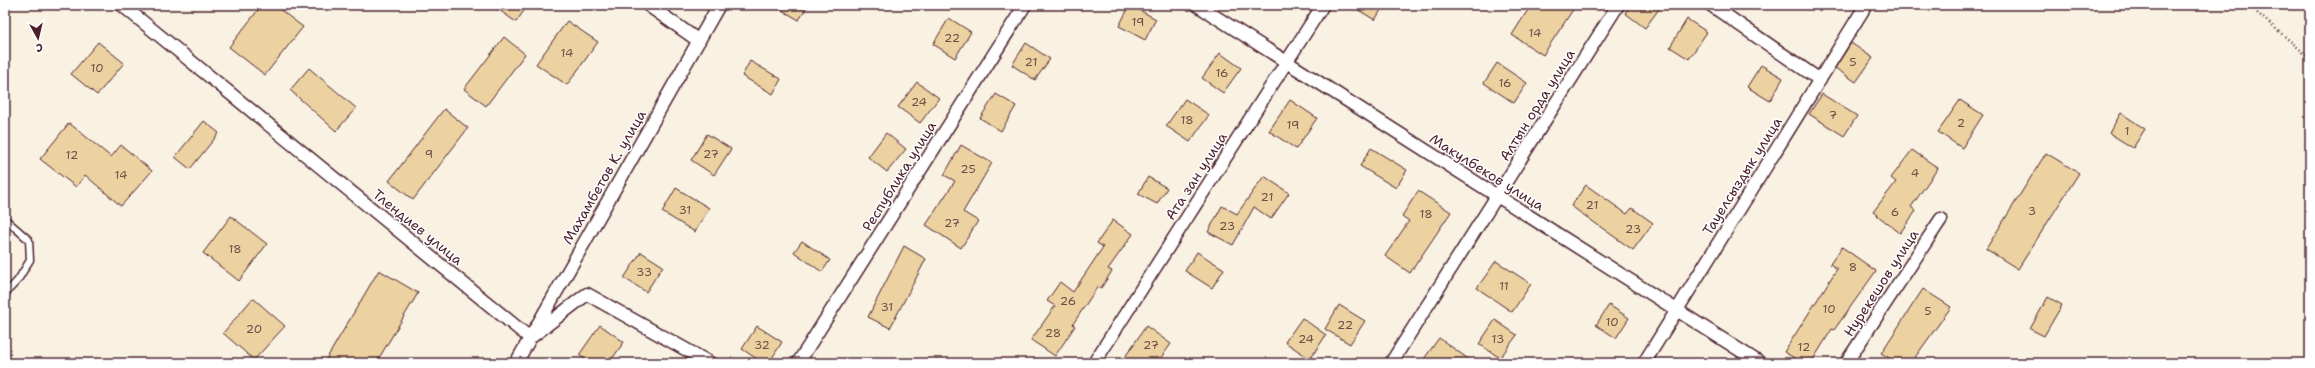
<svg xmlns="http://www.w3.org/2000/svg" width="2315" height="368" font-family="'Shantell Sans',sans-serif">
  <style>
    .building { fill: #ecd2a1; stroke: #4a1f2b }
    .lines { fill: none; stroke-linecap: round; stroke-linejoin: round }
    .service-casing { stroke: #4a1f2b; stroke-width: 9 }
    .minor-casing { stroke: #4a1f2b; stroke-width: 15 }
    .path { stroke: #4a1f2b; stroke-width: 2.5; stroke-dasharray: 1 3; stroke-linecap: butt }
    .service { stroke: #fff; stroke-width: 6 }
    .minor { stroke: #fff; stroke-width: 12 }
    .labels { text-anchor: middle; dominant-baseline: central; stroke-width: 3; stroke-linejoin: round; paint-order: stroke }
    .number-label { font-size: 12px; fill: #724c48 }
    .street-label { font-size: 14px; fill: #4a1f2b; stroke: #fff }
  </style>
  <rect width="100%" height="100%" fill="#f9f2e3"/>
  <filter id="ink" filterUnits="userSpaceOnUse"><feTurbulence type="fractalNoise" baseFrequency=".025" numOctaves="2"/><feDisplacementMap in="SourceGraphic" scale="8" xChannelSelector="R" yChannelSelector="G"/><feConvolveMatrix kernelMatrix="1 2 1 2 8 2 1 2 1" color-interpolation-filters="sRGB"/></filter>
  <g filter="url(#ink)">
    <path class="building" d="M262,5H274L303,27L265,75L229,47Z
      M492,5H528L516,22Z
      M773,5H808L799,20Z
      M1130,5L1156,19L1145,40L1119,26Z
      M1350,5H1384L1375,20Z
      M1531,5H1576L1543,55L1512,35Z
      M1631,5H1662L1645,28L1625,13Z
      M949,18L971,32L955,58L933,44Z
      M1687,19L1707,32L1689,59L1670,47Z
      M567,21L598,42L567,85L536,64Z
      M504,37L525,54L486,106L464,89Z
      M98,42L124,63L97,95L71,74Z
      M1026,43L1050,59L1035,80L1012,65Z
      M1851,43L1873,58L1856,82L1835,68Z
      M1220,53L1241,68L1223,93L1202,78Z
      M750,61L781,79L773,94L742,76Z
      M1497,63L1527,83L1514,103L1484,83Z
      M1761,65L1783,78L1770,101L1747,87Z
      M309,68L356,108L336,131L290,90Z
      M917,82L939,98L920,123L898,107Z
      M996,94L1016,106L1001,131L980,118Z
      M1822,94L1857,116L1844,136L1809,114Z
      M1185,99L1209,115L1190,142L1166,126Z
      M1290,100L1317,118L1296,149L1269,131Z
      M1960,100L1983,115L1962,148L1938,132Z
      M444,109L468,128L413,200L389,181Z
      M2121,113L2145,129L2133,148L2109,133Z
      M204,121L219,133L190,169L175,157Z
      M69,123L111,157L121,145L152,171L121,206L85,175L76,187L40,159Z
      M886,133L906,149L887,172L868,157Z
      M707,134L731,149L714,175L691,160Z
      M961,145L992,163L963,212L978,221L961,248L926,225L955,181L944,175Z
      M1371,148L1407,170L1396,188L1360,166Z
      M1912,150L1938,168L1911,207L1916,211L1900,233L1873,212L1896,182L1891,178Z
      M2046,153L2079,173L2018,269L1986,249Z
      M1264,176L1289,193L1271,219L1254,207L1233,245L1208,232L1222,206L1237,214Z
      M1148,177L1167,188L1157,204L1138,194Z
      M1586,185L1627,214L1632,208L1653,223L1633,250L1571,206Z
      M676,188L709,208L695,232L662,212Z
      M1418,191L1451,212L1410,273L1385,256L1409,221L1402,216Z
      M231,216L267,244L239,281L203,253Z
      M1113,220L1133,234L1108,269L1112,271L1101,288L1098,286L1073,324L1075,326L1055,356L1031,340L1055,306L1047,301L1060,282L1073,292L1103,247L1097,243Z
      M802,241L830,260L822,272L794,252Z
      M904,246L926,259L890,328L868,317Z
      M1842,247L1876,271L1834,330L1832,329L1811,363H1803L1784,352L1837,269L1830,264Z
      M641,252L663,266L646,292L624,278Z
      M1197,252L1224,269L1212,288L1185,271Z
      M1496,261L1531,284L1512,312L1477,288Z
      M379,270L418,293L376,363H324Z
      M1923,289L1951,307L1911,363H1897L1881,353Z
      M2048,297L2062,305L2044,336L2030,329Z
      M253,298L285,326L254,360L223,333Z
      M1339,305L1365,321L1350,344L1325,329Z
      M1609,305L1629,318L1616,338L1596,325Z
      M1302,318L1326,335L1310,359L1285,342Z
      M1495,320L1517,335L1500,358L1479,344Z
      M600,325L624,342L609,363H590L579,355Z
      M757,326L782,342L769,363H763L742,349Z
      M1146,326L1171,344L1157,363H1121Z
      M1439,338L1474,363H1421Z"/>
    <g class="lines">
      <defs>
        <path id="service" d="M5,219L29,240L30,260L18,280L5,294"/>
        <path id="minor" d="M122,5L530,338L587,294L710,363
          M648,5L699,41
          M1197,5L1760,363
          M1711,5L1820,80
          M516,363L719,5
          M798,363L1025,5
          M1094,363L1323,5
          M1391,363L1618,5
          M1644,363L1866,5
          M1846,363L1941,219"/>
      </defs>
      <use href="#service" class="service-casing"/>
      <use href="#minor" class="minor-casing"/>
      <path class="path" d="M2248,5L2310,58"/>
      <use href="#service" class="service"/>
      <use href="#minor" class="minor"/>
    </g>
  </g>
  <g class="labels">
    <g class="number-label">
      <text x="1138" y="22">19</text>
      <text x="1535" y="33">14</text>
      <text x="952" y="38">22</text>
      <text x="567" y="53">14</text>
      <text x="1031" y="62">21</text>
      <text x="1853" y="62">5</text>
      <text x="97" y="68">10</text>
      <text x="1222" y="73">16</text>
      <text x="1505" y="83">16</text>
      <text x="919" y="102">24</text>
      <text x="1833" y="115">7</text>
      <text x="1187" y="120">18</text>
      <text x="1961" y="123">2</text>
      <text x="1293" y="125">19</text>
      <text x="2127" y="131">1</text>
      <text x="429" y="154">9</text>
      <text x="711" y="154">27</text>
      <text x="72" y="155">12</text>
      <text x="968" y="169">25</text>
      <text x="1915" y="173">4</text>
      <text x="121" y="175">14</text>
      <text x="1267" y="197">21</text>
      <text x="1592" y="205">21</text>
      <text x="685" y="210">31</text>
      <text x="2032" y="211">3</text>
      <text x="1895" y="212">6</text>
      <text x="1426" y="214">18</text>
      <text x="952" y="223">27</text>
      <text x="1227" y="226">23</text>
      <text x="1633" y="229">23</text>
      <text x="235" y="249">18</text>
      <text x="1853" y="267">8</text>
      <text x="644" y="272">33</text>
      <text x="1504" y="286">11</text>
      <text x="1068" y="301">26</text>
      <text x="887" y="307">31</text>
      <text x="1829" y="309">10</text>
      <text x="1928" y="311">5</text>
      <text x="1612" y="322">10</text>
      <text x="1345" y="325">22</text>
      <text x="254" y="329">20</text>
      <text x="1053" y="333">28</text>
      <text x="1306" y="339">24</text>
      <text x="1498" y="339">13</text>
      <text x="762" y="345">32</text>
      <text x="1151" y="345">27</text>
      <text x="1804" y="347">12</text>
    </g>
    <g class="street-label">
      <text transform="translate(1537 105) rotate(-58)">Алтын орда улица</text>
      <text transform="translate(1487 172) rotate(32)">Макулбеков улица</text>
      <text transform="translate(899 176) rotate(-58)">Республика улица</text>
      <text transform="translate(1196 176) rotate(-57)">Ата зан улица</text>
      <text transform="translate(1742 176) rotate(-58)">Тауелсыздык улица</text>
      <text transform="translate(604 177) rotate(-60)">Махамбетов К. улица</text>
      <text transform="translate(418 227) rotate(39)">Тлендиев улица</text>
      <text transform="translate(1881 283) rotate(-57)">Нурекешов улица</text>
    </g>
  </g>
  <rect width="2315" height="368" fill="none" stroke="#fff" stroke-width="20"/>
  <rect x="10" y="10" width="2295" height="348" fill="none" stroke="#4a1f2b" stroke-width="1.5" filter="url(#ink)"/>
  <g transform="translate(38 38) rotate(172)" stroke="#ffffff" stroke-width="3" paint-order="stroke">
  <path d="M0-3L7 15L0 10L-7 15Z" fill="#4a1f2b"/>
  <text y="-6" font-size="11" font-weight="bold" text-anchor="middle" fill="#4a1f2b">С</text>
  </g>
</svg>
